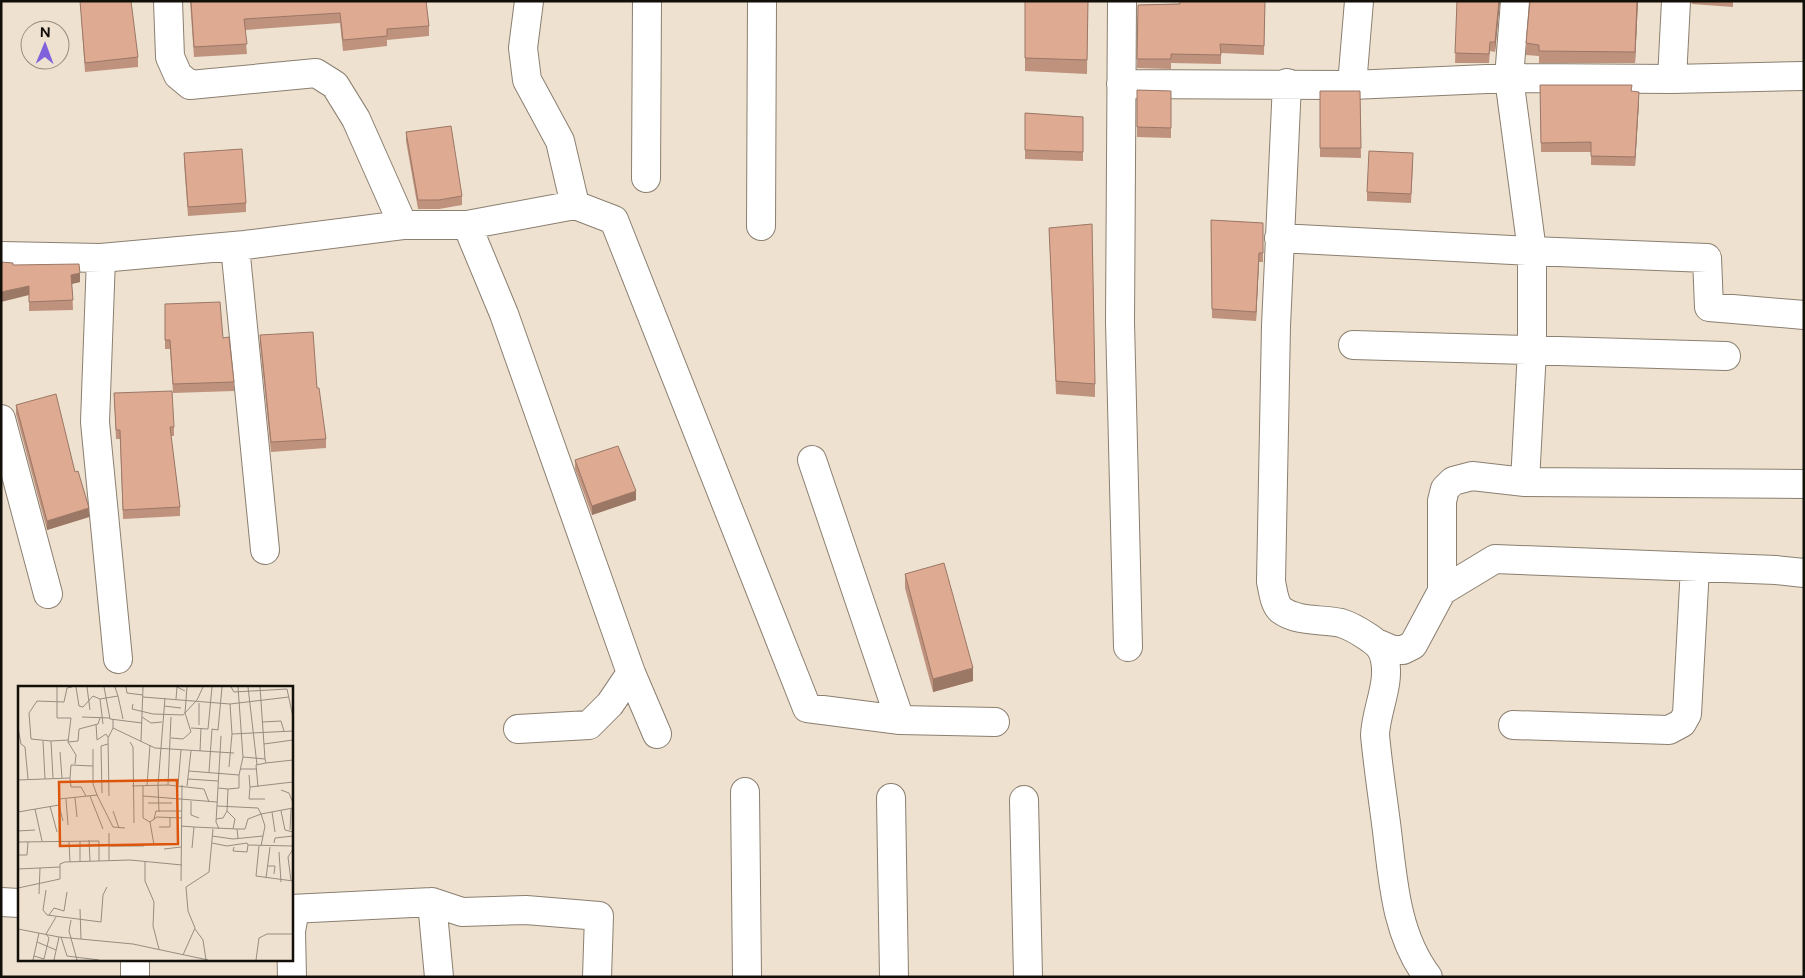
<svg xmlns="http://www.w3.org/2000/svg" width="1805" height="978" viewBox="0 0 1805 978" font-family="Figtree,sans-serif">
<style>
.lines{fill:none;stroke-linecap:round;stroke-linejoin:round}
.minor-casing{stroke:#8b7f70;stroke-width:30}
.minor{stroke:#fff;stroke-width:28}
.wall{fill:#bf927e}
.shaded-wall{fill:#9b7766}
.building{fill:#deaa92;stroke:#9b7766}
.inset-road{fill:none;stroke:#968d80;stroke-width:1}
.view{fill:#dd550c;fill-opacity:0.15;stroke:#dd550c;stroke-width:2.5}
.inset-edge{fill:none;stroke:#120e08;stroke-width:2.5}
</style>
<rect width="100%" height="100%" fill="#eee1d0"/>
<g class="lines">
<g class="minor-casing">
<path id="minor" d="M 168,1 L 170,57 L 178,75 L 190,85 L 316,73 L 335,85 L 356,119 L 403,225
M 529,1 L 523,48 L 527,80 L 560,141 L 575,205
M 1122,1 L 1120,322 L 1128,647
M 1515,1 L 1509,78 L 1532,251 L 1532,350 L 1525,482
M 1676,1 L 1672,79 L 1804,76
M 1287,83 L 1276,326 L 1271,582 C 1273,590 1274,604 1281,610 C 1297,622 1322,619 1341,623 C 1351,626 1359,631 1368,637 C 1377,643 1383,648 1385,660 C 1390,685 1376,710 1375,735 C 1378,767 1383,799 1387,831 C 1393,881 1396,935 1428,977
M 1121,84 L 1352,85 L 1509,78 L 1672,79
M 1352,85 L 1359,1
M 646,178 L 647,1
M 467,225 L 504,314 L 631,673 L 657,734
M 761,226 L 762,1
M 1279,238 L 1532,251 L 1707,258 L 1709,307 L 1804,315
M 235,246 L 265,550
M 1,256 L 101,258 L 245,245 L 403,225 L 467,225 L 575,205 L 614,220 L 807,708 L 900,720 L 995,722
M 101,258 L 95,422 L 118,659
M 1353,345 L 1726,356
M 1,419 L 48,594
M 812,460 L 900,720
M 1442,591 L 1442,501 L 1445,489 L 1453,481 L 1472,476 L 1525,482 L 1804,484
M 1379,644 L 1393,650 L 1403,650 L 1413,645 L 1442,591 L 1495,559 L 1776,570 L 1804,573
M 1513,725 L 1669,730 L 1682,723 L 1687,714 L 1695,567
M 518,729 L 589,725 L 610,704 L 631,673
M 745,792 L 747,977
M 891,798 L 894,977
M 1024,800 L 1028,977
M 1,902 L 19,903
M 432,902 L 439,977
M 291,909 L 432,902 L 462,912 L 526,910 L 599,916 L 597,977
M 135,959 L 135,977
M 292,977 L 291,931 L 295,909"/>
</g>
<use href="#minor" class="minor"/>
</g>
<path class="wall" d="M 80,1 L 138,57 L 138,67 L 85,72 Z
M 190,1 L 426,1 L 429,26 L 429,36 L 387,40 L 387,46 L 343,51 L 340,23 L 245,30 L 247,54 L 194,57 Z
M 1025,1 L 1088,1 L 1087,74 L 1025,71 Z
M 1265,1 L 1264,55 L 1221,53 L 1221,64 L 1171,63 L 1171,69 L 1137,68 L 1138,5 Z
M 1457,1 L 1500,1 L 1495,52 L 1490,51 L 1489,63 L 1455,63 Z
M 1638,1 L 1635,63 L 1539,63 L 1539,56 L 1526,55 L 1526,43 Z
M 1691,1 L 1733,1 L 1733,7 L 1692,4 Z
M 1540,85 L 1632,91 L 1639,101 L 1635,166 L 1591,165 L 1591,152 L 1541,152 Z
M 1137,90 L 1171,91 L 1171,138 L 1137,137 Z
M 1320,91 L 1360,91 L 1361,158 L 1320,157 Z
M 1025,113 L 1083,117 L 1083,161 L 1025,159 Z
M 406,132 L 462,196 L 462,205 L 439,209 L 418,209 L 406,141 Z
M 184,153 L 246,203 L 246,212 L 188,216 L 184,162 Z
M 1413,162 L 1411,203 L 1367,201 L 1367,192 Z
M 1211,220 L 1263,223 L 1263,262 L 1259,262 L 1256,321 L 1212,318 Z
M 1049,228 L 1095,384 L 1095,397 L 1056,394 Z
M 13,265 L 80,282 L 72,284 L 73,310 L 29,311 L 29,295 Z
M 165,304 L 223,338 L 234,382 L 234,391 L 173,393 L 170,349 L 165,349 Z
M 260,335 L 317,388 L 326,439 L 326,448 L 271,452 L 260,344 Z
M 114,393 L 174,427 L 174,436 L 171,436 L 180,507 L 180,516 L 123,519 L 120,439 L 116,439 Z
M 16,405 L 75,472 L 89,517 L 47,530 L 16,414 Z
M 575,460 L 636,500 L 592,515 L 575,469 Z
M 905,574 L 973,681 L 933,692 L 905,588 Z"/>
<path class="shaded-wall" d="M 1499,1 L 1500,1 L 1495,52 L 1495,42 Z
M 1637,1 L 1638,1 L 1635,63 L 1635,52 Z
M 1639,92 L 1639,101 L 1635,166 L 1635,157 Z
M 1259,253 L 1259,262 L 1256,321 L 1256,312 Z
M 80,273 L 80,282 L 71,284 L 71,275 Z
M 29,286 L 29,295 L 1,302 L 1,292 Z
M 636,491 L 636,500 L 592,515 L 592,506 Z
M 89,508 L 89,517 L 47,530 L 47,521 Z
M 973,668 L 973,681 L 933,692 L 933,679 Z"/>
<path class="building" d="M 80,1 L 131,1 L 138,57 L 85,63 Z
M 191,1 L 426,1 L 429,26 L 387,29 L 387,36 L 343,40 L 340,13 L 244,19 L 247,44 L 194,47 Z
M 1025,1 L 1088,1 L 1087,60 L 1025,58 Z
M 1180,1 L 1265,1 L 1264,46 L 1220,44 L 1221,55 L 1171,54 L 1171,59 L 1137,59 L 1138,5 L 1180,4 Z
M 1457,1 L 1499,1 L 1495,42 L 1490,42 L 1489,54 L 1455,53 Z
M 1530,1 L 1637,1 L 1635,52 L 1539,51 L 1539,45 L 1526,43 Z
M 1540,85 L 1632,85 L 1631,91 L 1639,92 L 1635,157 L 1591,156 L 1591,142 L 1541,143 Z
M 1137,90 L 1171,91 L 1171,128 L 1137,127 Z
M 1320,91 L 1360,91 L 1361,148 L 1320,148 Z
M 1025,113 L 1083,117 L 1083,152 L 1025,150 Z
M 451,126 L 462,196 L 439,200 L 418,200 L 406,132 Z
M 242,149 L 246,203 L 188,207 L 184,153 Z
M 1369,151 L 1413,153 L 1411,194 L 1367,192 Z
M 1211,220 L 1263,223 L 1263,253 L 1259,253 L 1256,312 L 1212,309 Z
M 1092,224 L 1095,384 L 1056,381 L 1049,228 Z
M 1,262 L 13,263 L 13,265 L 79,264 L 80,273 L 71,275 L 73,300 L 29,302 L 29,286 L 1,292 Z
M 220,302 L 223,338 L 229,337 L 234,382 L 173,384 L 170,340 L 165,340 L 165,304 Z
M 313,332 L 317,388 L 319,388 L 326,439 L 271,442 L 260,335 Z
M 172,391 L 174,427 L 170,427 L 180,507 L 123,510 L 120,430 L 116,430 L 114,393 Z
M 56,394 L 75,472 L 78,471 L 89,508 L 47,521 L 16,405 Z
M 618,446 L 636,491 L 592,506 L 575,460 Z
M 944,563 L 973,668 L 933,679 L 905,574 Z"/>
<g transform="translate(18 686)">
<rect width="275" height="275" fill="#eee1d0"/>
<path class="inset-road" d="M 39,1 L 39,32 L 53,32 L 50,56 L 58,69 L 57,78M 58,1 L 61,20 L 65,21 L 75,10 L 82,13 L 85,38M 69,1 L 72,24M 86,1 L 92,33 L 124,37M 108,1 L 109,7 L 125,9M 213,1 L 216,6 L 269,3M 230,1 L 239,79M 242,1 L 247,73M 269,3 L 275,31M 100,10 L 105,33M 125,11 L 212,18 L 271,11M 82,13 L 100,10 L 97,1M 158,13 L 159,1 L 167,5M 115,18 L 114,23 L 135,28 L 165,29 L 179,14 L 185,1M 212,18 L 214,48 L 275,45M 146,20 L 163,22M 64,31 L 92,32M 124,31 L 133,37 L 144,36M 153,31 L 150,99 L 186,103 L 191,116M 95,33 L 95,42 L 137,62 L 216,67M 244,36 L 263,35 L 266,45M 78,38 L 79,54 L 88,48 L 90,51M 181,39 L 181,17M 0,42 L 3,58 L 7,61 L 10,93M 173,42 L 190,43M 190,43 L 194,1M 153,52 L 165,53 L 173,46 L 167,27 L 169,1M 25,55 L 27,93M 33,55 L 13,53 L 11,27 L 19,15 L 46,16 L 49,2 L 54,1M 123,55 L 125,1M 50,56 L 60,55 L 61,43 L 80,38 L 82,32M 112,56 L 115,61 L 116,137M 246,58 L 275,54M 75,63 L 75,98 L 79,109M 182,65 L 183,42M 42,66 L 44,92M 225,71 L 247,73 L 248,77 L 275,74M 211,81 L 214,48M 222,83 L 239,83M 171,85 L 221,89 L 225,71 L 220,1M 191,86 L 194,43 L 200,44 L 204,1M 231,89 L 232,101 L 275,96M 35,92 L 33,55 L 50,54M 52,92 L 53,101 L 63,101 L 68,110M 170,93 L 200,95M 0,94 L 52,92 L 53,79 L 75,80M 160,99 L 163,64M 114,100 L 150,99M 125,100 L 125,132 L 132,136 L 136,159M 129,100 L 132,59M 169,100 L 173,65M 232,101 L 231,113 L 247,113M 240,101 L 238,79 L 248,77M 200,102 L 210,103 L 209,125 L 217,133 L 215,143M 210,103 L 221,102 L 221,89M 263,104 L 271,107 L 275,117M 84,107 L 83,60 L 90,58M 72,110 L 85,143M 91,110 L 90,52 L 95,42M 125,110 L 199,116M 57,112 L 59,131M 48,113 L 50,139M 173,115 L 173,129 L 181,132M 130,117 L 154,117M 41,119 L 45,135M 32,120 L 39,146M 199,120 L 240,122 L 243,128 L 275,122M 17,123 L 24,155M 95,125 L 101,142M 263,125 L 267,144 L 275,146M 0,126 L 41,119 L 41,113 L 79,109 L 95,141 L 107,142M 141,126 L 140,99 L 147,12M 254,126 L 257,146M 136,133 L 138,125 L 164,125M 198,133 L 205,132 L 209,125M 132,136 L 139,131 L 164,132M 163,140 L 176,141 L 174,162M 141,141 L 152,141 L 152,131M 176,141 L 219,143 L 220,152M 201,143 L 198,136 L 203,50M 219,143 L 227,143 L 230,133 L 243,128 L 247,140 L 243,160M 272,144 L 273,123M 0,145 L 17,144M 91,147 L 91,174M 194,150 L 215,153 L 245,150M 71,154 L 72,175M 51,155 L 52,176M 62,155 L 62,175M 0,156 L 81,155 L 81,175M 194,157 L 209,160 L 229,157 L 230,159 L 275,160M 256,157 L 257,152 L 275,150M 91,160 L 126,160M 241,160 L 238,190 L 275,195M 216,161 L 215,165 L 229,166 L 230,159M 146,163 L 163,161M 261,166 L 263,196M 0,169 L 9,169 L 10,156M 127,175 L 127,195 L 136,216 L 135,240 L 141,263M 250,180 L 257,180 L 256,188M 0,183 L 42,181M 248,192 L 252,161M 163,195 L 164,99M 273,195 L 270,171 L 275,163M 0,202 L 42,193 L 42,178 L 47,176 L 112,174 L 164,179M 28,204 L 25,224 L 29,229 L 83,236 L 85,209 L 89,201M 21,208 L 22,182M 62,223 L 63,253M 31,229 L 36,222 L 46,225 L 49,206M 53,234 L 51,245 L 59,274M 0,243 L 41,251 L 115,258 L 190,274M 177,243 L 185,254 L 188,274M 43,251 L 49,270 L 81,274M 19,256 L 38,264M 165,269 L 177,242 L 170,225 L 168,201 L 191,186 L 195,143M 16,270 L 26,273 L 31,252 L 28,248 L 38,231M 15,274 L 21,247M 36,274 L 41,251M 238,274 L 241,252 L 249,248 L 275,248"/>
<path class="view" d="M 159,94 L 160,158 L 42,160 L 41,96 Z"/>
<rect width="275" height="275" class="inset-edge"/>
</g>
<rect width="1805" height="978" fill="none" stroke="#120e08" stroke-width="5"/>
<g transform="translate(45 45) rotate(1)"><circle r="24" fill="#eee1d0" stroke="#968d80"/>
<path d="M0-4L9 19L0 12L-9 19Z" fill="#7f61dc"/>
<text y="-8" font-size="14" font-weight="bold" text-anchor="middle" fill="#120e08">N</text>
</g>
</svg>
